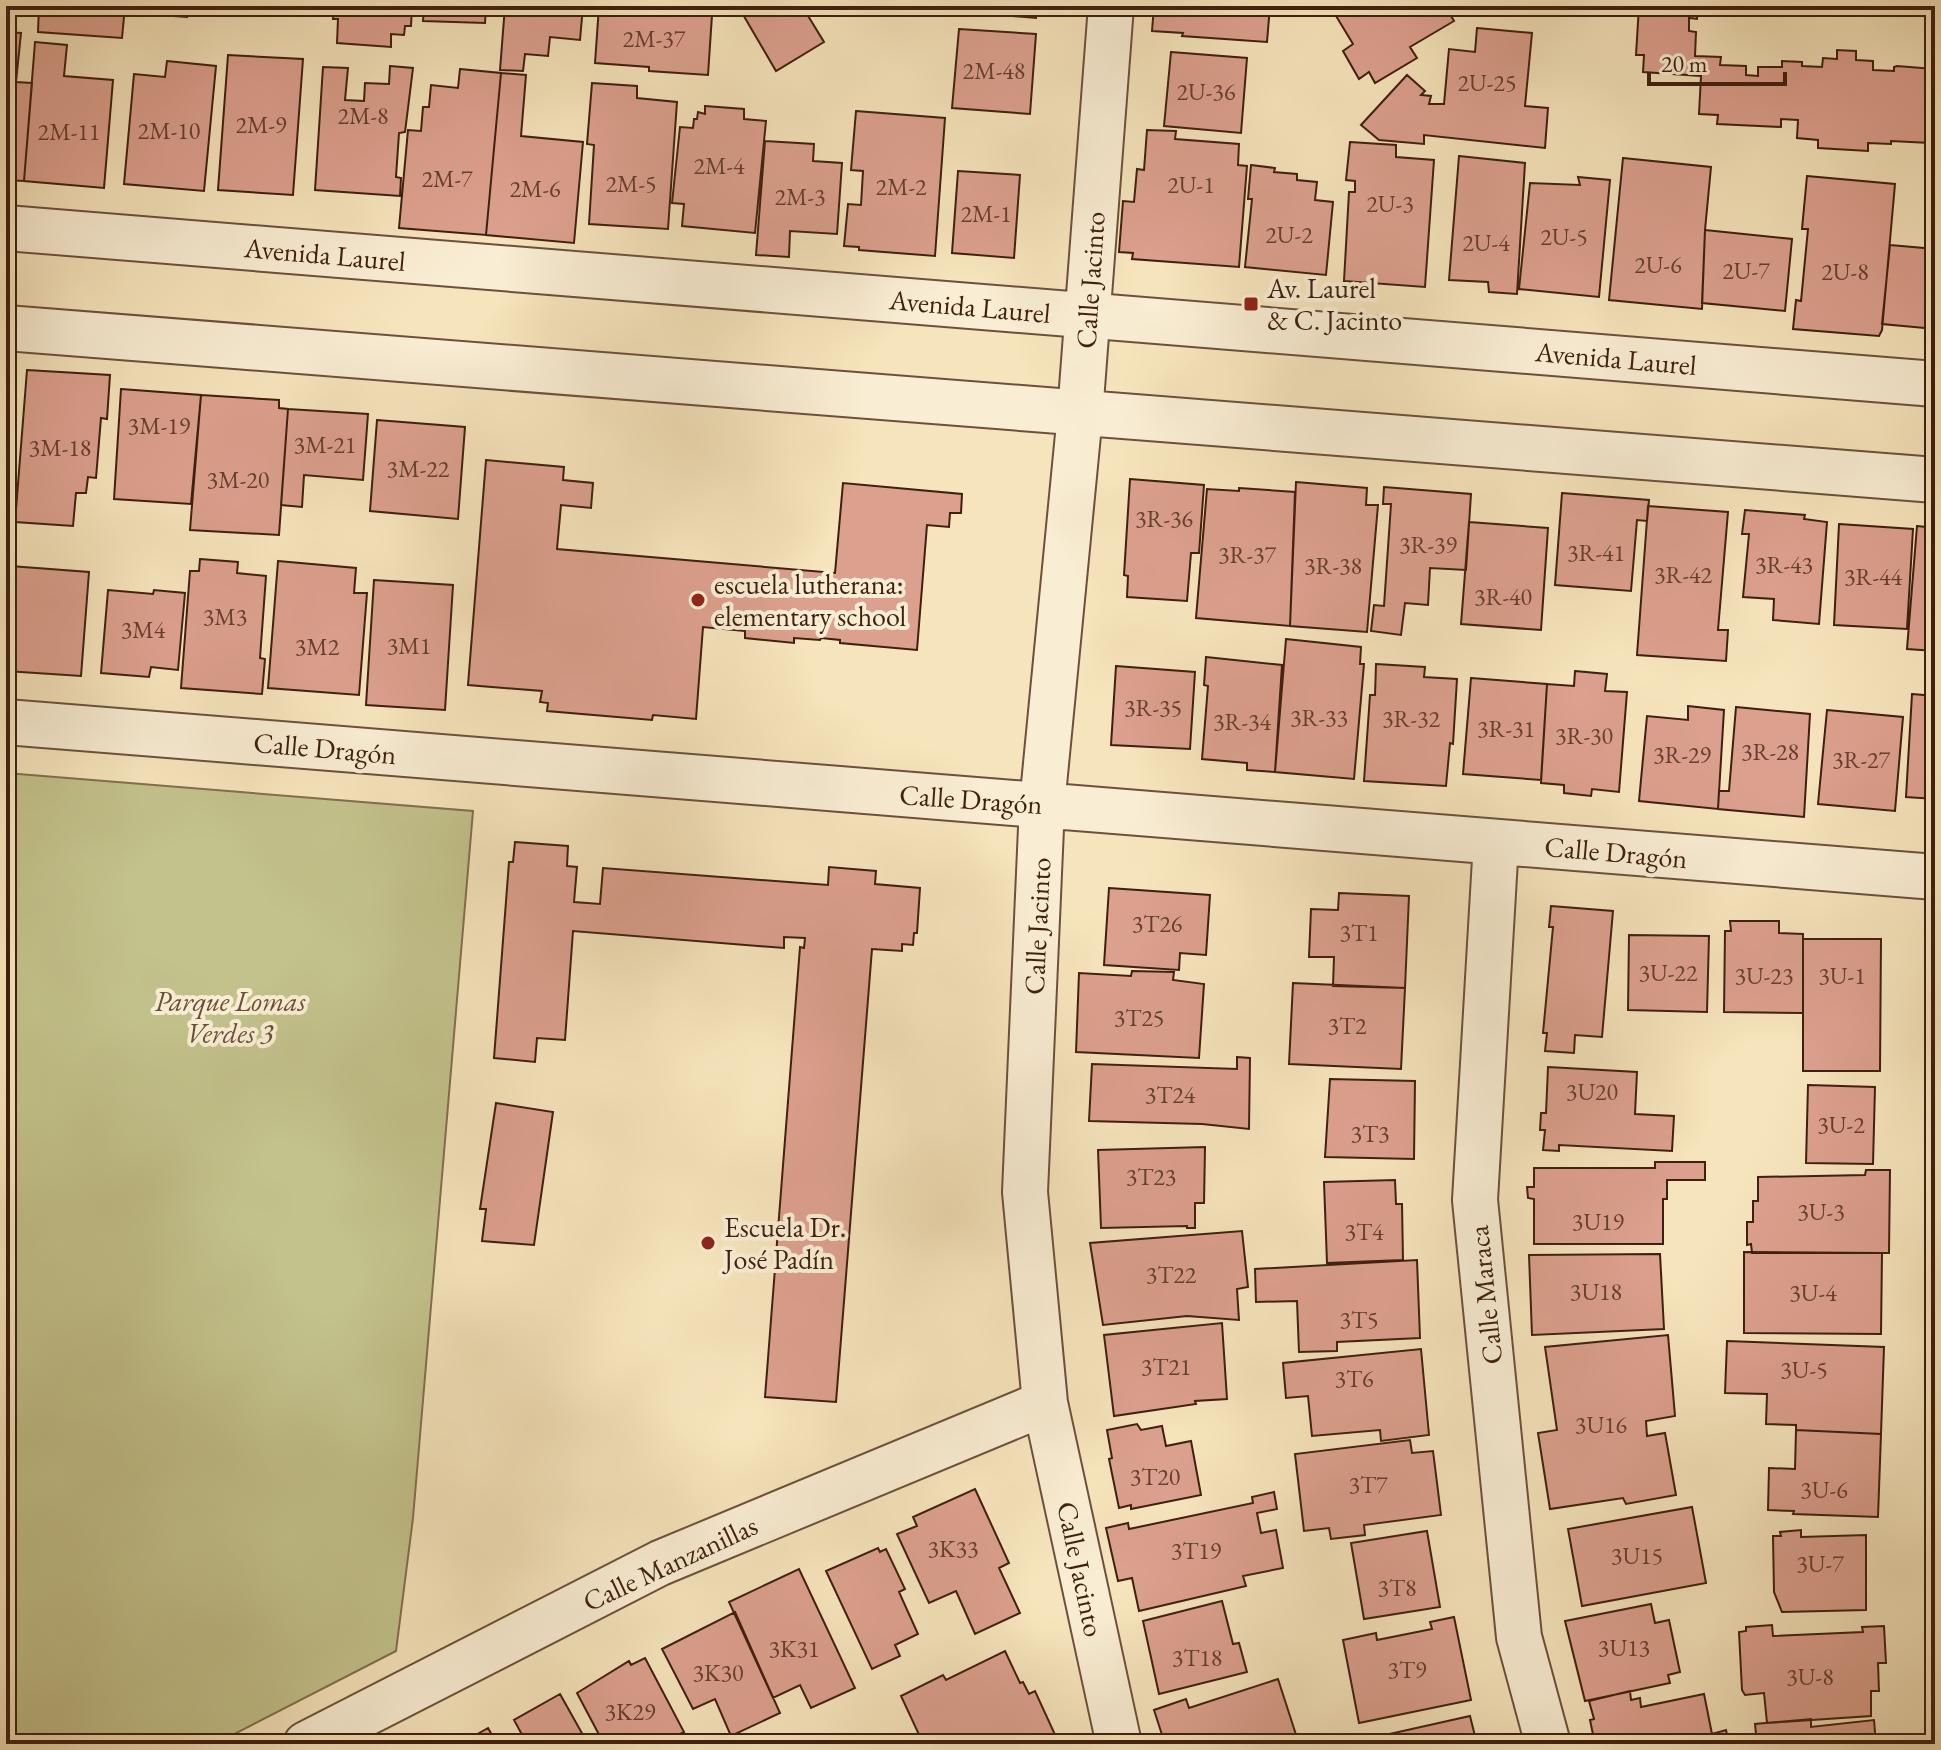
<svg xmlns="http://www.w3.org/2000/svg" width="1941" height="1750" viewBox="0 0 1941 1750" font-family="'EB Garamond',serif">
<style>
.green{fill:#c3c28c;stroke:#81704e;stroke-width:2}
.building{fill:#dca08e;stroke:#3f1f10;stroke-width:2}
.lines{fill:none;stroke-linecap:round;stroke-linejoin:round}
.minor-casing{stroke:#6d503b;stroke-width:48}
.minor{stroke:#f9edd3;stroke-width:44}
.poi-dot{fill:#8f2418;stroke:#f9edd3;stroke-width:3}
.labels{text-anchor:middle;stroke-width:8;stroke-linejoin:round;paint-order:stroke}
.number-label{font-size:24px;fill:#663f30}
.street-label{font-size:28px;fill:#3f1f10;stroke:#f9edd3}
.poi-label{font-size:28px;fill:#3f1f10;stroke:#f9edd3;text-anchor:start}
.park-label{font-size:28px;font-style:italic;fill:#675035;stroke:#f9edd3}
</style>
<rect width="100%" height="100%" fill="#f6e4bc"/>
<filter id="stains"><feTurbulence type="fractalNoise" baseFrequency=".0025" numOctaves="4"/><feColorMatrix values="0 0 0 0 .2 0 0 0 0 .09 0 0 0 0 .02 0 0 0 .5 -.17"/></filter>
<radialGradient id="worn" r=".72"><stop offset=".6" stop-color="#630" stop-opacity="0"/><stop offset="1" stop-color="#630" stop-opacity=".3"/></radialGradient>
<path class="green" d="M 6,773 L 473,811 L 413,1518 L 396,1651 L 215,1744 L 6,1744 Z"/>
<path class="building" d="M 39,6 L 125,6 L 122,38 L 38,32 Z
M 130,6 L 188,6 L 187,17 L 130,13 Z
M 334,6 L 412,6 L 411,26 L 405,26 L 404,35 L 391,34 L 391,47 L 337,43 L 338,19 L 333,19 Z
M 424,6 L 486,6 L 485,23 L 423,21 Z
M 505,6 L 583,6 L 580,40 L 550,37 L 548,56 L 525,54 L 523,71 L 500,70 Z
M 599,6 L 707,6 L 706,14 L 712,15 L 708,75 L 649,71 L 649,67 L 595,63 Z
M 738,6 L 802,6 L 824,42 L 776,71 Z
M 936,6 L 1043,6 L 1043,14 L 1036,13 L 1036,18 L 936,9 Z
M 1154,6 L 1270,6 L 1267,42 L 1182,36 L 1183,33 L 1152,31 Z
M 1330,6 L 1445,6 L 1454,21 L 1410,47 L 1417,58 L 1375,83 L 1369,72 L 1359,79 L 1343,51 L 1353,44 Z
M 1639,6 L 1698,6 L 1697,19 L 1689,18 L 1689,31 L 1696,32 L 1695,56 L 1721,57 L 1720,65 L 1746,66 L 1746,75 L 1758,76 L 1758,67 L 1782,67 L 1782,61 L 1802,62 L 1802,66 L 1822,67 L 1823,58 L 1837,59 L 1837,50 L 1856,51 L 1856,60 L 1873,61 L 1873,70 L 1894,71 L 1894,67 L 1897,66 L 1934,69 L 1935,61 L 1935,148 L 1930,148 L 1930,143 L 1891,141 L 1891,144 L 1868,143 L 1868,151 L 1818,148 L 1818,140 L 1797,138 L 1798,120 L 1781,119 L 1781,127 L 1717,124 L 1718,115 L 1699,114 L 1701,76 L 1643,72 L 1644,55 L 1636,55 Z
M 1477,28 L 1532,33 L 1525,106 L 1548,108 L 1545,148 L 1424,135 L 1424,144 L 1379,140 L 1361,125 L 1407,75 L 1425,91 L 1421,95 L 1431,96 L 1429,104 L 1444,104 L 1449,49 L 1475,52 Z
M 959,29 L 1036,34 L 1030,114 L 952,108 Z
M 6,32 L 21,33 L 16,82 L 32,83 L 24,181 L 6,180 Z
M 35,42 L 67,45 L 64,76 L 113,80 L 104,188 L 24,181 Z
M 1171,52 L 1247,58 L 1241,133 L 1164,126 Z
M 228,55 L 303,59 L 293,195 L 218,190 Z
M 167,61 L 216,66 L 204,191 L 124,184 L 134,74 L 165,77 Z
M 390,66 L 413,68 L 405,132 L 399,133 L 396,177 L 401,178 L 400,196 L 315,190 L 323,67 L 348,68 L 345,100 L 364,101 L 365,83 L 389,84 Z
M 460,69 L 501,73 L 486,235 L 399,228 L 408,130 L 421,131 L 423,107 L 429,107 L 431,85 L 458,88 Z
M 501,73 L 526,75 L 521,136 L 583,142 L 574,243 L 486,235 Z
M 592,83 L 637,86 L 637,98 L 677,102 L 668,229 L 589,224 L 594,145 L 587,144 Z
M 705,106 L 744,109 L 744,119 L 766,121 L 755,233 L 682,226 L 684,204 L 672,203 L 680,127 L 693,128 L 694,119 L 697,119 L 698,112 L 705,114 Z
M 856,111 L 945,118 L 935,256 L 859,250 L 859,247 L 844,246 L 848,204 L 861,205 L 863,171 L 851,170 Z
M 1147,130 L 1176,131 L 1175,139 L 1239,144 L 1238,165 L 1247,166 L 1239,267 L 1132,259 L 1133,253 L 1119,252 L 1123,201 L 1134,202 L 1137,169 L 1144,170 Z
M 765,141 L 814,144 L 813,161 L 842,163 L 837,234 L 790,231 L 789,257 L 756,255 Z
M 1350,142 L 1396,145 L 1396,157 L 1434,160 L 1425,287 L 1344,281 L 1349,192 L 1355,192 L 1355,181 L 1346,180 Z
M 1459,156 L 1525,163 L 1517,294 L 1489,292 L 1488,282 L 1449,280 Z
M 1623,158 L 1711,167 L 1705,230 L 1702,309 L 1609,300 Z
M 1251,165 L 1275,168 L 1274,172 L 1297,174 L 1297,180 L 1317,182 L 1315,200 L 1333,202 L 1326,275 L 1245,267 L 1252,199 L 1248,199 Z
M 958,171 L 1020,175 L 1014,258 L 952,253 Z
M 1807,176 L 1895,184 L 1882,330 L 1879,336 L 1793,329 L 1796,300 L 1801,301 L 1808,229 L 1802,229 Z
M 1578,177 L 1610,180 L 1599,297 L 1519,289 L 1530,183 L 1580,185 Z
M 1705,230 L 1792,239 L 1785,311 L 1702,303 Z
M 1890,245 L 1935,249 L 1935,329 L 1882,324 Z
M 27,370 L 110,375 L 107,419 L 101,418 L 96,478 L 88,477 L 86,493 L 76,493 L 73,526 L 15,522 Z
M 121,389 L 201,395 L 191,504 L 114,499 Z
M 201,395 L 279,400 L 279,408 L 288,409 L 279,535 L 190,530 Z
M 288,409 L 368,414 L 363,480 L 304,475 L 302,507 L 281,505 Z
M 377,420 L 465,427 L 458,519 L 370,511 Z
M 486,460 L 564,467 L 563,480 L 593,483 L 591,508 L 561,505 L 557,549 L 835,573 L 843,483 L 962,494 L 961,513 L 950,513 L 949,527 L 927,525 L 917,650 L 840,643 L 840,640 L 821,638 L 820,640 L 794,638 L 794,643 L 745,638 L 745,631 L 703,627 L 696,719 L 653,715 L 652,720 L 547,711 L 548,703 L 540,702 L 542,691 L 468,685 Z
M 1130,479 L 1204,485 L 1199,553 L 1191,553 L 1187,601 L 1127,597 L 1128,576 L 1124,575 Z
M 1296,482 L 1367,488 L 1366,505 L 1378,505 L 1367,632 L 1290,626 Z
M 1384,487 L 1471,494 L 1466,570 L 1430,568 L 1428,605 L 1405,603 L 1401,635 L 1371,631 L 1374,605 L 1384,606 L 1391,504 L 1383,504 Z
M 1239,488 L 1295,492 L 1290,626 L 1196,618 L 1207,489 L 1239,491 Z
M 1562,493 L 1649,500 L 1647,521 L 1637,520 L 1631,591 L 1555,585 Z
M 1648,506 L 1728,512 L 1718,630 L 1728,630 L 1726,661 L 1637,655 Z
M 1745,510 L 1805,515 L 1804,519 L 1827,522 L 1819,624 L 1773,620 L 1774,599 L 1743,597 L 1749,534 L 1742,534 Z
M 1469,522 L 1548,528 L 1541,630 L 1461,624 Z
M 1839,524 L 1913,529 L 1907,629 L 1834,625 Z
M 1917,526 L 1935,528 L 1935,651 L 1907,649 Z
M 200,559 L 238,562 L 237,573 L 266,576 L 260,658 L 265,659 L 262,694 L 181,688 L 190,571 L 199,571 Z
M 278,561 L 356,568 L 354,593 L 367,593 L 359,695 L 268,688 Z
M 10,566 L 89,572 L 81,676 L 6,671 Z
M 374,580 L 453,585 L 445,710 L 366,705 Z
M 108,590 L 153,594 L 154,590 L 185,593 L 178,670 L 151,667 L 149,677 L 101,673 Z
M 1286,639 L 1361,647 L 1360,664 L 1364,664 L 1354,779 L 1275,772 Z
M 1206,657 L 1282,665 L 1275,772 L 1247,770 L 1247,763 L 1202,759 L 1208,686 L 1204,685 Z
M 1376,664 L 1425,667 L 1424,677 L 1457,679 L 1453,744 L 1450,743 L 1446,786 L 1364,781 L 1370,695 L 1375,695 Z
M 1116,666 L 1195,672 L 1190,749 L 1111,745 Z
M 1575,671 L 1607,674 L 1605,691 L 1627,692 L 1619,792 L 1592,789 L 1591,796 L 1564,793 L 1564,785 L 1541,783 L 1547,684 L 1574,686 Z
M 1471,678 L 1547,684 L 1541,780 L 1463,774 Z
M 1912,694 L 1935,696 L 1935,799 L 1906,797 Z
M 1688,706 L 1724,710 L 1718,809 L 1639,801 L 1647,716 L 1688,720 Z
M 1736,707 L 1810,714 L 1804,817 L 1718,809 L 1719,791 L 1729,791 Z
M 1827,710 L 1903,717 L 1895,811 L 1818,804 Z
M 515,842 L 568,846 L 567,866 L 577,867 L 574,902 L 600,904 L 603,868 L 828,885 L 829,867 L 876,871 L 875,884 L 920,888 L 917,933 L 914,933 L 913,945 L 902,944 L 902,951 L 872,949 L 836,1402 L 765,1397 L 800,947 L 804,948 L 805,938 L 784,937 L 784,948 L 573,931 L 565,1040 L 537,1038 L 535,1062 L 494,1058 L 509,862 L 513,862 Z
M 1109,888 L 1210,895 L 1206,955 L 1180,953 L 1179,970 L 1104,965 Z
M 1339,893 L 1409,896 L 1405,988 L 1333,986 L 1334,957 L 1309,957 L 1311,909 L 1338,910 Z
M 1551,906 L 1613,911 L 1602,1037 L 1575,1035 L 1574,1053 L 1545,1051 L 1547,1033 L 1543,1033 L 1553,927 L 1549,927 Z
M 1730,921 L 1779,921 L 1779,933 L 1803,934 L 1803,1013 L 1724,1012 L 1725,931 L 1731,931 Z
M 1629,935 L 1709,936 L 1707,1012 L 1628,1010 Z
M 1803,939 L 1881,939 L 1880,1071 L 1803,1071 Z
M 1132,971 L 1174,972 L 1173,980 L 1204,984 L 1199,1058 L 1076,1052 L 1079,973 L 1131,976 Z
M 1293,983 L 1405,988 L 1401,1069 L 1289,1064 Z
M 1237,1057 L 1250,1058 L 1249,1129 L 1202,1124 L 1089,1121 L 1092,1064 L 1237,1069 Z
M 1548,1067 L 1637,1072 L 1635,1114 L 1674,1116 L 1672,1151 L 1559,1145 L 1559,1151 L 1543,1150 L 1545,1130 L 1540,1130 L 1541,1113 L 1546,1113 Z
M 1330,1079 L 1415,1081 L 1414,1159 L 1325,1157 Z
M 1808,1085 L 1875,1087 L 1873,1164 L 1806,1163 Z
M 496,1103 L 553,1112 L 534,1245 L 482,1241 L 486,1209 L 480,1209 Z
M 1205,1147 L 1204,1203 L 1195,1203 L 1195,1228 L 1187,1228 L 1187,1226 L 1101,1228 L 1098,1150 Z
M 1655,1162 L 1705,1162 L 1705,1180 L 1667,1180 L 1667,1199 L 1663,1199 L 1663,1244 L 1534,1244 L 1534,1199 L 1528,1198 L 1527,1187 L 1534,1187 L 1534,1168 L 1655,1168 Z
M 1866,1170 L 1890,1170 L 1889,1253 L 1752,1253 L 1751,1244 L 1747,1245 L 1747,1222 L 1753,1222 L 1753,1201 L 1758,1201 L 1758,1177 L 1865,1175 Z
M 1395,1180 L 1396,1204 L 1402,1204 L 1403,1260 L 1327,1263 L 1324,1182 Z
M 1242,1231 L 1248,1287 L 1237,1289 L 1239,1320 L 1187,1316 L 1103,1325 L 1090,1243 Z
M 1744,1252 L 1882,1253 L 1881,1334 L 1744,1333 Z
M 1660,1254 L 1664,1329 L 1532,1335 L 1529,1255 Z
M 1417,1260 L 1420,1338 L 1337,1342 L 1337,1351 L 1299,1352 L 1297,1301 L 1256,1302 L 1255,1269 Z
M 1222,1323 L 1227,1399 L 1195,1401 L 1196,1404 L 1114,1416 L 1104,1335 Z
M 1668,1335 L 1675,1416 L 1646,1421 L 1647,1436 L 1665,1433 L 1676,1495 L 1626,1504 L 1623,1498 L 1550,1509 L 1538,1433 L 1557,1430 L 1545,1347 Z
M 1727,1341 L 1884,1347 L 1881,1434 L 1796,1430 L 1796,1425 L 1766,1424 L 1767,1394 L 1725,1393 Z
M 1421,1349 L 1429,1435 L 1381,1441 L 1380,1430 L 1312,1436 L 1308,1396 L 1286,1398 L 1283,1363 Z
M 1137,1424 L 1141,1430 L 1162,1426 L 1166,1446 L 1191,1441 L 1201,1495 L 1131,1509 L 1131,1505 L 1119,1508 L 1109,1459 L 1112,1458 L 1107,1430 Z
M 1796,1430 L 1881,1434 L 1878,1517 L 1793,1514 L 1794,1511 L 1768,1510 L 1769,1468 L 1795,1469 Z
M 1410,1440 L 1412,1453 L 1433,1451 L 1441,1515 L 1364,1525 L 1365,1535 L 1331,1539 L 1329,1528 L 1304,1531 L 1295,1454 Z
M 975,1489 L 1009,1563 L 999,1568 L 1020,1613 L 975,1634 L 956,1591 L 929,1603 L 897,1534 L 917,1526 L 913,1517 Z
M 1274,1492 L 1277,1509 L 1257,1513 L 1261,1533 L 1276,1530 L 1283,1568 L 1243,1576 L 1246,1586 L 1139,1611 L 1132,1578 L 1118,1581 L 1106,1528 L 1128,1523 L 1129,1529 L 1253,1503 L 1252,1497 Z
M 1692,1507 L 1706,1583 L 1582,1606 L 1568,1529 Z
M 1801,1530 L 1801,1537 L 1866,1535 L 1866,1610 L 1782,1612 L 1774,1592 L 1773,1536 L 1781,1536 L 1780,1532 Z
M 1427,1531 L 1440,1607 L 1364,1619 L 1351,1543 Z
M 878,1548 L 880,1552 L 886,1549 L 905,1589 L 899,1592 L 918,1634 L 895,1645 L 900,1656 L 872,1669 L 826,1571 Z
M 799,1569 L 855,1688 L 811,1708 L 800,1685 L 773,1698 L 729,1602 Z
M 1222,1601 L 1233,1644 L 1239,1643 L 1247,1672 L 1159,1694 L 1143,1621 Z
M 1651,1604 L 1655,1623 L 1669,1620 L 1680,1672 L 1668,1675 L 1670,1683 L 1585,1701 L 1565,1621 Z
M 735,1612 L 780,1713 L 731,1736 L 715,1699 L 693,1709 L 662,1649 Z
M 1454,1617 L 1471,1700 L 1359,1723 L 1343,1640 L 1376,1633 L 1377,1640 L 1432,1629 L 1430,1622 Z
M 1772,1625 L 1773,1636 L 1863,1632 L 1862,1627 L 1884,1626 L 1886,1663 L 1878,1663 L 1879,1691 L 1871,1691 L 1871,1716 L 1767,1723 L 1764,1693 L 1745,1695 L 1742,1690 L 1739,1632 L 1746,1631 L 1746,1627 Z
M 1005,1651 L 1020,1683 L 1023,1682 L 1029,1694 L 1035,1691 L 1057,1739 L 1048,1744 L 921,1744 L 922,1741 L 901,1696 L 943,1675 L 946,1680 Z
M 645,1658 L 684,1732 L 669,1740 L 672,1744 L 604,1744 L 577,1693 L 629,1661 L 631,1665 Z
M 1278,1679 L 1299,1744 L 1165,1744 L 1154,1710 L 1186,1699 L 1189,1708 Z
M 1630,1691 L 1631,1700 L 1640,1698 L 1641,1707 L 1704,1694 L 1712,1734 L 1726,1730 L 1729,1744 L 1595,1744 L 1590,1720 L 1594,1719 L 1589,1701 Z
M 560,1694 L 588,1744 L 527,1744 L 514,1720 Z
M 1470,1716 L 1477,1744 L 1368,1744 L 1367,1739 Z
M 1811,1719 L 1811,1727 L 1874,1720 L 1876,1744 L 1757,1744 L 1755,1724 Z
M 488,1728 L 497,1744 L 460,1744 Z"/>
<g class="lines">
<g class="minor-casing">
<path id="minor" d="M 1111,6 L 1080,414 L 1042,805 L 1025,1192 L 1045,1403 L 1119,1744
M 6,228 L 1935,384
M 6,328 L 1935,480
M 6,722 L 1935,877
M 1496,842 L 1475,1200 L 1519,1637 L 1548,1744
M 306,1744 L 660,1563 L 1045,1403"/>
</g>
<use href="#minor" class="minor"/>
</g>
<g class="poi-dot">
<rect x="1243" y="296" width="16" height="16" rx="4"/>
<circle cx="698" cy="600" r="8"/>
<circle cx="708" cy="1243" r="8"/>
</g>
<g class="labels">
<g class="number-label">
<text x="654" y="47">2M-37</text>
<text x="994" y="79">2M-48</text>
<text x="1487" y="91">2U-25</text>
<text x="1206" y="100">2U-36</text>
<text x="363" y="124">2M-8</text>
<text x="261" y="133">2M-9</text>
<text x="169" y="139">2M-10</text>
<text x="69" y="140">2M-11</text>
<text x="719" y="174">2M-4</text>
<text x="447" y="187">2M-7</text>
<text x="631" y="192">2M-5</text>
<text x="1191" y="193">2U-1</text>
<text x="901" y="195">2M-2</text>
<text x="535" y="197">2M-6</text>
<text x="800" y="205">2M-3</text>
<text x="1390" y="212">2U-3</text>
<text x="986" y="222">2M-1</text>
<text x="1289" y="243">2U-2</text>
<text x="1564" y="245">2U-5</text>
<text x="1486" y="251">2U-4</text>
<text x="1658" y="273">2U-6</text>
<text x="1746" y="279">2U-7</text>
<text x="1845" y="280">2U-8</text>
<text x="159" y="434">3M-19</text>
<text x="325" y="453">3M-21</text>
<text x="60" y="456">3M-18</text>
<text x="418" y="477">3M-22</text>
<text x="238" y="488">3M-20</text>
<text x="1164" y="527">3R-36</text>
<text x="1428" y="553">3R-39</text>
<text x="1596" y="561">3R-41</text>
<text x="1247" y="563">3R-37</text>
<text x="1784" y="573">3R-43</text>
<text x="1333" y="574">3R-38</text>
<text x="1683" y="583">3R-42</text>
<text x="1873" y="585">3R-44</text>
<text x="1503" y="605">3R-40</text>
<text x="225" y="625">3M3</text>
<text x="143" y="638">3M4</text>
<text x="409" y="654">3M1</text>
<text x="317" y="655">3M2</text>
<text x="1153" y="716">3R-35</text>
<text x="1319" y="726">3R-33</text>
<text x="1411" y="727">3R-32</text>
<text x="1242" y="730">3R-34</text>
<text x="1506" y="737">3R-31</text>
<text x="1584" y="744">3R-30</text>
<text x="1770" y="760">3R-28</text>
<text x="1682" y="763">3R-29</text>
<text x="1861" y="768">3R-27</text>
<text x="1157" y="932">3T26</text>
<text x="1359" y="941">3T1</text>
<text x="1668" y="981">3U-22</text>
<text x="1764" y="984">3U-23</text>
<text x="1842" y="984">3U-1</text>
<text x="1139" y="1026">3T25</text>
<text x="1347" y="1034">3T2</text>
<text x="1592" y="1100">3U20</text>
<text x="1170" y="1103">3T24</text>
<text x="1841" y="1133">3U-2</text>
<text x="1370" y="1142">3T3</text>
<text x="1151" y="1185">3T23</text>
<text x="1821" y="1220">3U-3</text>
<text x="1598" y="1230">3U19</text>
<text x="1364" y="1240">3T4</text>
<text x="1171" y="1283">3T22</text>
<text x="1596" y="1300">3U18</text>
<text x="1813" y="1301">3U-4</text>
<text x="1359" y="1328">3T5</text>
<text x="1166" y="1375">3T21</text>
<text x="1804" y="1378">3U-5</text>
<text x="1354" y="1387">3T6</text>
<text x="1601" y="1433">3U16</text>
<text x="1155" y="1485">3T20</text>
<text x="1368" y="1493">3T7</text>
<text x="1824" y="1498">3U-6</text>
<text x="953" y="1557">3K33</text>
<text x="1196" y="1559">3T19</text>
<text x="1637" y="1564">3U15</text>
<text x="1820" y="1572">3U-7</text>
<text x="1397" y="1596">3T8</text>
<text x="1624" y="1656">3U13</text>
<text x="794" y="1657">3K31</text>
<text x="1197" y="1666">3T18</text>
<text x="1407" y="1678">3T9</text>
<text x="718" y="1681">3K30</text>
<text x="1810" y="1685">3U-8</text>
<text x="630" y="1720">3K29</text>
</g>
<g class="street-label">
<text transform="translate(325 254) rotate(5)" y="10">Avenida Laurel</text>
<text transform="translate(1090 280) rotate(-86)" y="10">Calle Jacinto</text>
<text transform="translate(970 306) rotate(5)" y="10">Avenida Laurel</text>
<text transform="translate(1616 358) rotate(5)" y="10">Avenida Laurel</text>
<text transform="translate(325 748) rotate(5)" y="10">Calle Dragón</text>
<text transform="translate(971 799) rotate(4)" y="10">Calle Dragón</text>
<text transform="translate(1616 852) rotate(5)" y="10">Calle Dragón</text>
<text transform="translate(1037 926) rotate(-87)" y="10">Calle Jacinto</text>
<text transform="translate(1485 1295) rotate(-96)" y="10">Calle Maraca</text>
<text transform="translate(670 1563) rotate(-25)" y="10">Calle Manzanillas</text>
<text transform="translate(1081 1569) rotate(78)" y="10">Calle Jacinto</text>
</g>
<g class="poi-label">
<text x="1267" y="298">Av. Laurel<tspan x="1267" dy="32">&amp; C. Jacinto</tspan></text>
<text x="714" y="594">escuela lutherana:<tspan x="714" dy="32">elementary school</tspan></text>
<text x="724" y="1237">Escuela Dr.<tspan x="724" dy="32">José Padín</tspan></text>
</g>
<g class="park-label">
<text x="230" y="1011">Parque Lomas<tspan x="230" dy="32">Verdes 3</tspan></text>
</g>
</g>
<rect width="1941" height="1750" fill="none" stroke="#f6e4bc" stroke-width="32"/>
<rect x="8" y="8" width="1925" height="1734" fill="none" stroke="#3f1f10" stroke-width="4"/>
<rect x="16" y="16" width="1909" height="1718" fill="none" stroke="#3f1f10" stroke-width="2"/>
<path d="M1649 72v12h136v-12" fill="none" stroke="#3f1f10" stroke-width="4"/>
<text x="1661" y="72" font-size="24" fill="#3f1f10" stroke="#f9edd3" stroke-width="6" paint-order="stroke">20 m</text>
<rect width="100%" height="100%" filter="url(#stains)"/>
<rect width="100%" height="100%" fill="url(#worn)"/>
</svg>
